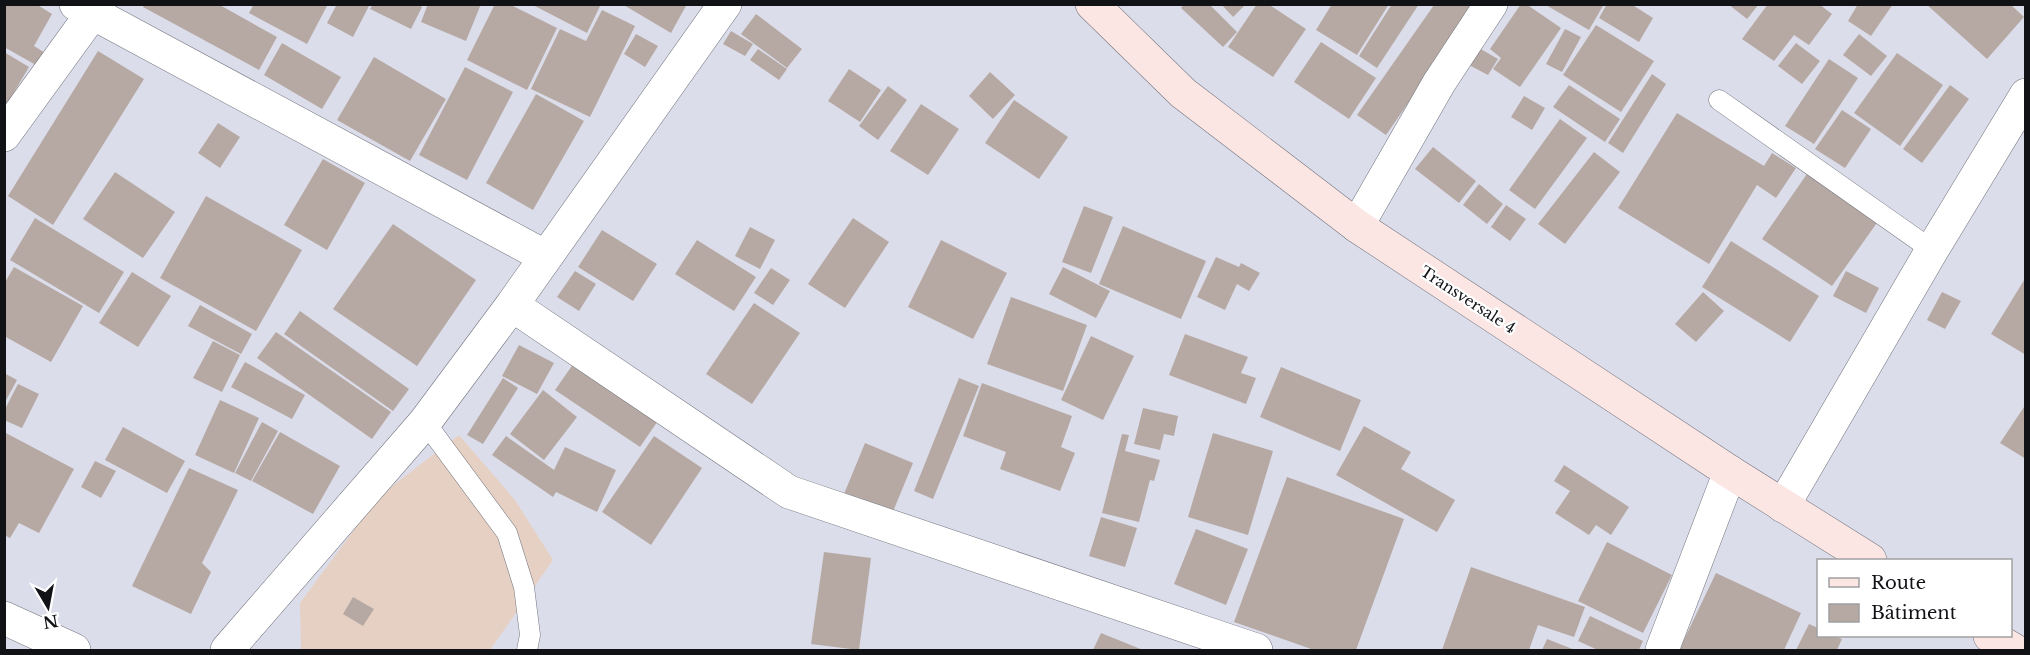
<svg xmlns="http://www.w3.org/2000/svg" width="2030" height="655" viewBox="0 0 2030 655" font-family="'Libre Baskerville',serif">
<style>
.industrial{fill:#e6d0c3}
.building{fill:#b6a9a4}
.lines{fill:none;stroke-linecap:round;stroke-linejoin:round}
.service-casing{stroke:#71737d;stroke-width:21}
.minor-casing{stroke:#71737d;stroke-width:34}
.secondary-casing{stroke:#71737d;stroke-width:34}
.service{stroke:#fff;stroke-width:20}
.minor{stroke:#fff;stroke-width:33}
.secondary{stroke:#fce6e3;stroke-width:33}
.labels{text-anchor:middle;stroke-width:4.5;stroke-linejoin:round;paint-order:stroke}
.street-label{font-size:15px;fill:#111216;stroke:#fff}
</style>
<rect width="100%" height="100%" fill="#dcddea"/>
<path class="industrial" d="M 459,435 L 515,500 L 553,560 L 490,650 L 301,650 L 300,603 L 379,496 Z"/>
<path class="building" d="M 4,4 L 36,4 L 52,14 L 34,46 L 50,56 L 43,69 L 4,47 Z
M 144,4 L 218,4 L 277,37 L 259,70 L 143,7 Z
M 254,4 L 328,4 L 307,44 L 249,13 Z
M 337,4 L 370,4 L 353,37 L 327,23 Z
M 373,4 L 418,4 L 422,7 L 411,29 L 370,9 Z
M 428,4 L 481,4 L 466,41 L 421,22 Z
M 495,4 L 509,4 L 557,28 L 527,90 L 467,60 Z
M 531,4 L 601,4 L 587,33 Z
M 622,4 L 687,4 L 671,33 Z
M 1184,4 L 1209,4 L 1237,32 L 1223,47 L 1181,8 Z
M 1221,4 L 1246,4 L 1233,17 Z
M 1257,4 L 1268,4 L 1306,29 L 1273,77 L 1228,47 Z
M 1332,4 L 1389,4 L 1357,55 L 1316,30 Z
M 1392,4 L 1419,4 L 1377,68 L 1359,56 Z
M 1521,4 L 1526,4 L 1561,28 L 1520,87 L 1493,69 L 1501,58 L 1490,49 Z
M 1544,4 L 1604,4 L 1589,30 Z
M 1607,4 L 1631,4 L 1653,18 L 1639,42 L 1599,18 Z
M 1728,4 L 1759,4 L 1747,19 Z
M 1768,4 L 1819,4 L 1832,14 L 1809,45 L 1794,35 L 1774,61 L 1742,39 Z
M 1858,4 L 1893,4 L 1871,36 L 1848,21 Z
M 1926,4 L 2010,4 L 2024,17 L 1987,59 Z
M 1434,5 L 1476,5 L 1386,135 L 1357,115 Z
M 602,10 L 635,26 L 590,117 L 531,89 L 560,29 L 586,41 Z
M 756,14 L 802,49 L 787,68 L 741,34 Z
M 1596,25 L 1654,61 L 1621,112 L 1563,75 Z
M 1565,29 L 1581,37 L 1562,72 L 1546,64 Z
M 731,31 L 753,44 L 745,56 L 723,44 Z
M 636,34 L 658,46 L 645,67 L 624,54 Z
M 1859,34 L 1887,56 L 1871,76 L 1843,55 Z
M 1321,42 L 1376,78 L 1349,119 L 1294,82 Z
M 282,43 L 341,77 L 322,109 L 264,75 Z
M 1796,43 L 1820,61 L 1802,84 L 1778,66 Z
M 1479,48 L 1498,59 L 1488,75 L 1469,65 Z
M 758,49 L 787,69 L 779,80 L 750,60 Z
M 98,51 L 144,79 L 53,225 L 8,196 Z
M 4,52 L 29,67 L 4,109 Z
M 1897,53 L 1943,85 L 1900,146 L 1854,113 Z
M 374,57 L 446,99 L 410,161 L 337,120 Z
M 1829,59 L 1858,78 L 1814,144 L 1785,126 Z
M 465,67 L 513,92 L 467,180 L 419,155 Z
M 849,69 L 881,90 L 860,122 L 828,101 Z
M 990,72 L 1015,95 L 993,119 L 969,96 Z
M 1652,74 L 1666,84 L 1623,153 L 1608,143 Z
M 1569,85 L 1620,119 L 1605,142 L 1553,107 Z
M 1950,85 L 1969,99 L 1922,163 L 1903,149 Z
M 888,86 L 907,100 L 878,140 L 859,126 Z
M 536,94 L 584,121 L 533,210 L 486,183 Z
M 1524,96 L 1545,108 L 1532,130 L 1511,117 Z
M 1014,100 L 1068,137 L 1039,179 L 985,143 Z
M 921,104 L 959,129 L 928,175 L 890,151 Z
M 1842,110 L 1871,129 L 1845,168 L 1815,149 Z
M 1677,113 L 1764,166 L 1772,153 L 1796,168 L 1776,198 L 1757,185 L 1709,264 L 1618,208 Z
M 1560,119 L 1587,138 L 1535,209 L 1509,190 Z
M 218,123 L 240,137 L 220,168 L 198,153 Z
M 1433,147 L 1476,181 L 1459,203 L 1415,169 Z
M 1594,152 L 1620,172 L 1565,244 L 1538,224 Z
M 323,159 L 365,183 L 327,250 L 284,225 Z
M 1809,171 L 1879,220 L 1832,286 L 1762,239 Z
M 115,172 L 175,212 L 143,258 L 83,219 Z
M 1479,184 L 1503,204 L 1487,224 L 1463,205 Z
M 206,196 L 302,250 L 256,331 L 160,278 Z
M 1506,205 L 1526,219 L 1510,241 L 1491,227 Z
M 1084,206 L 1113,217 L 1091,273 L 1062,262 Z
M 35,218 L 124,272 L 99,313 L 10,260 Z
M 853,218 L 889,242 L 845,308 L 808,284 Z
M 393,224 L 476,280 L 417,366 L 333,309 Z
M 1123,226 L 1206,261 L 1181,319 L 1099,284 Z
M 750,227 L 775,240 L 760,269 L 735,256 Z
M 602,230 L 657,264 L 633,301 L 578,267 Z
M 697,240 L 756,277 L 734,311 L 675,274 Z
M 941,240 L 1007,273 L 973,339 L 908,307 Z
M 1731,241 L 1819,296 L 1790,342 L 1702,287 Z
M 1216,257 L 1239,267 L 1241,263 L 1260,273 L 1249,291 L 1237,284 L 1225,310 L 1197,297 Z
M 14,267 L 83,306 L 51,362 L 4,336 L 4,284 Z
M 1063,267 L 1110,291 L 1096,318 L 1049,294 Z
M 771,268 L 790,280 L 773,305 L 754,293 Z
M 575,271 L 596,284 L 579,311 L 557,297 Z
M 1846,271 L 1879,288 L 1866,313 L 1833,296 Z
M 132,272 L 171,296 L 138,347 L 99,323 Z
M 2026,277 L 2026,355 L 1991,334 Z
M 1703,292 L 1724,311 L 1696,342 L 1675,324 Z
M 1942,292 L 1961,301 L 1945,329 L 1927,320 Z
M 1011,297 L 1087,325 L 1063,391 L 987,364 Z
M 754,303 L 800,333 L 752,404 L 706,374 Z
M 200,305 L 252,334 L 241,354 L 188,326 Z
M 300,311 L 409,389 L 393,411 L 284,334 Z
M 276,332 L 391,412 L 372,439 L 257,358 Z
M 1185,334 L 1248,357 L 1241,373 L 1256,378 L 1246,404 L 1169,375 Z
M 1091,336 L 1134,356 L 1103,420 L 1061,400 Z
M 213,341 L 240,355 L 222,392 L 193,378 Z
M 519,345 L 554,363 L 537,394 L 502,376 Z
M 581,353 L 666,409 L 640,447 L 555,390 Z
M 245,362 L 305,395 L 292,419 L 231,387 Z
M 1281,367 L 1361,400 L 1340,451 L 1260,417 Z
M 4,373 L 17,380 L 4,404 Z
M 503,378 L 518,388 L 483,444 L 467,435 Z
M 959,378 L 979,386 L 933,499 L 914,491 Z
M 982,383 L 1072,416 L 1061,447 L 1075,453 L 1060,491 L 1000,469 L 1006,452 L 963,436 Z
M 18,384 L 39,394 L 22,428 L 4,420 L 4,411 Z
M 543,390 L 577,417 L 544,460 L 510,434 Z
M 220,400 L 259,418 L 234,473 L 195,455 Z
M 2026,404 L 2026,459 L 2000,443 Z
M 1143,408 L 1178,416 L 1174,436 L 1164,434 L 1160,450 L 1134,444 Z
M 262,422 L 278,431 L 251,481 L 235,473 Z
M 1364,426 L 1411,452 L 1401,469 L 1455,500 L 1437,532 L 1336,475 Z
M 123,427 L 185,461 L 167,493 L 105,460 Z
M 4,432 L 74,469 L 39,533 L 19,523 L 10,538 L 4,535 Z
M 280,432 L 340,466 L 313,514 L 252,481 Z
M 1213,433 L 1273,451 L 1248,535 L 1188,517 Z
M 1122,434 L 1129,435 L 1125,451 L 1160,460 L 1154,481 L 1150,480 L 1139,522 L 1102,513 Z
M 506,436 L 554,470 L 565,447 L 616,470 L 597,512 L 556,492 L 553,497 L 492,455 Z
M 654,436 L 702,468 L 651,545 L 602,512 Z
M 865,443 L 913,463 L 892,514 L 844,494 Z
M 95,461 L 116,471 L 101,498 L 81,487 Z
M 1564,465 L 1629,507 L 1611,535 L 1596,525 L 1589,535 L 1555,513 L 1570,491 L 1554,481 Z
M 189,468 L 238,490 L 202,563 L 211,572 L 191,614 L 132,586 Z
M 1287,477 L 1404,519 L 1356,650 L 1314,650 L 1234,622 Z
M 1101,517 L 1137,528 L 1125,567 L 1089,556 Z
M 1196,529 L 1248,549 L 1226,605 L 1174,584 Z
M 1607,542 L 1672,575 L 1643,633 L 1578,601 Z
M 824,552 L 871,558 L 859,650 L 811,644 Z
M 1471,567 L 1585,607 L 1574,637 L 1538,625 L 1529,650 L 1442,650 Z
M 1716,573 L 1801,613 L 1784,650 L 1679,650 Z
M 353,597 L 374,609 L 363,626 L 343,614 Z
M 1590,616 L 1643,641 L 1639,650 L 1598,650 L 1578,641 Z
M 1809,624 L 1818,628 L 1818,636 L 1834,636 L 1842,639 L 1837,650 L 1796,650 Z
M 1101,633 L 1143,650 L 1093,650 Z
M 1547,639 L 1575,650 L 1542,650 Z"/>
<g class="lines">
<g class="service-casing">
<path id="service" d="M 1719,100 L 1932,250
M 425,422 L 507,533 L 524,587 L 530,635 L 527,650"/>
</g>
<g class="minor-casing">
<path id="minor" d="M 76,4 L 546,257
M 4,135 L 99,4
M 1357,226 L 1439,83 L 1491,4
M 512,305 L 789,492 L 1256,650
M 1783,506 L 1932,250 L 2026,95
M 4,618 L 74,650
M 227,650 L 425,422 L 512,305 L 725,4
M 1662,650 L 1730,472"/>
</g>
<g class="secondary-casing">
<path id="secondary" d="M 1092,4 L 1183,93 L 1357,226 L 1730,472 L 1870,560
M 1990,636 L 2014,650"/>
</g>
<use href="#service" class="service"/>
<use href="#minor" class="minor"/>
<use href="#secondary" class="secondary"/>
</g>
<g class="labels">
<g class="street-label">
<text transform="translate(1468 300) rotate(33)" y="5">Transversale 4</text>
</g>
</g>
<rect width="2030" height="655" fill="none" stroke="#111216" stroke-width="12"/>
<rect x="1817" y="559" width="195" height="78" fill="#ffffff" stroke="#a0a0a2" stroke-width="1.5"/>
<rect x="1829" y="578" width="30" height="9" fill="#fce6e3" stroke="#a0a0a2" stroke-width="1.5"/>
<text x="1871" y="589" font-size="18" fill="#111216">Route</text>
<rect x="1829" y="604" width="30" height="18" fill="#b6a9a4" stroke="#a0a0a2" stroke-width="1.5"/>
<text x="1871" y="619" font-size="18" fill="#111216">Bâtiment</text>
<g transform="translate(48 607) rotate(170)" stroke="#ffffff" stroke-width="4.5" paint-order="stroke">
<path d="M0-4.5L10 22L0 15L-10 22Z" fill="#111216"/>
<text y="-9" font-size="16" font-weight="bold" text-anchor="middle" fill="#111216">N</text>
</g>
</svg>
